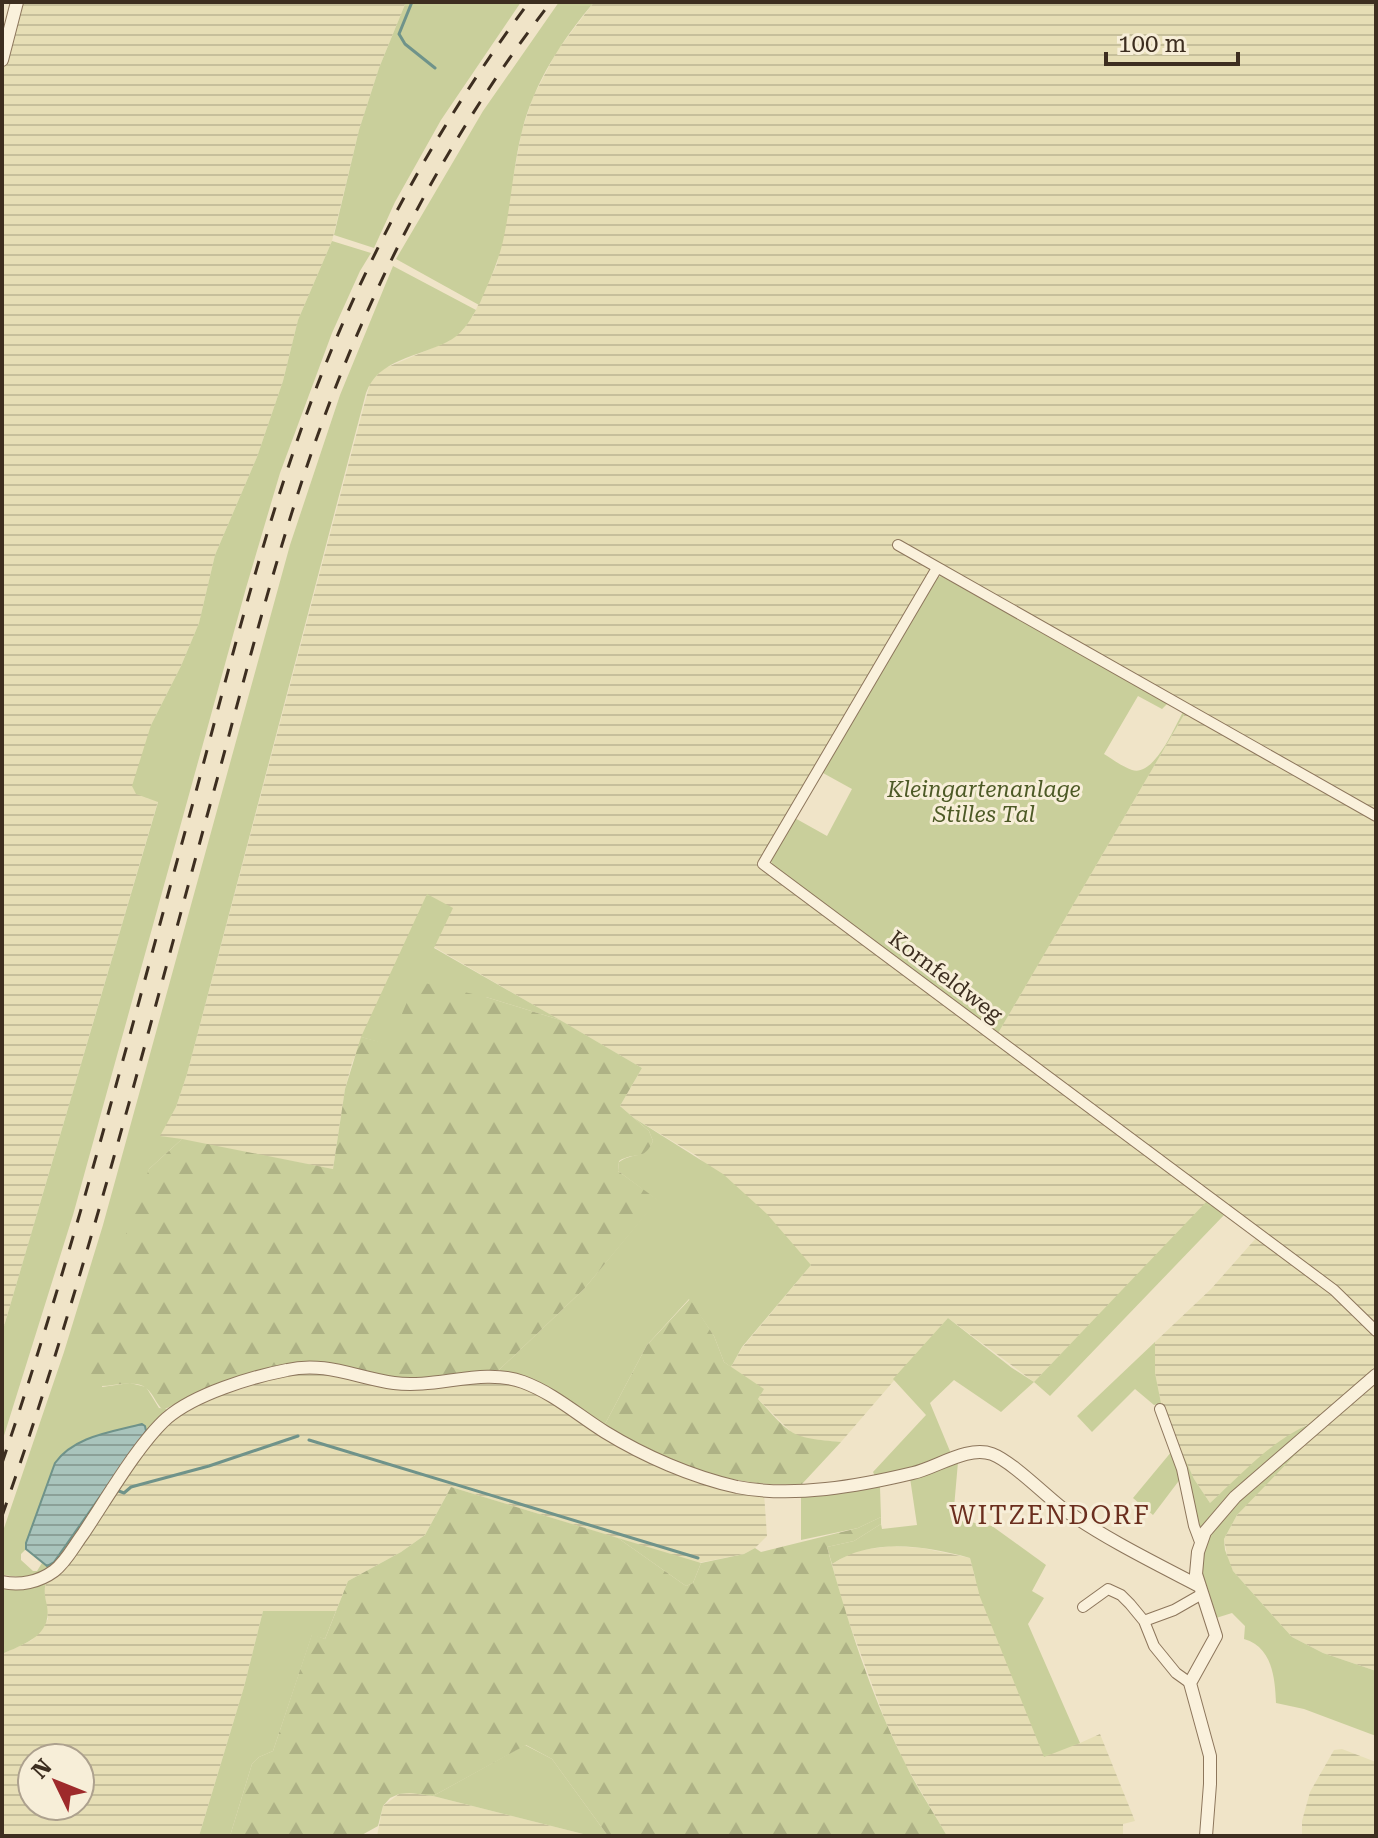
<svg xmlns="http://www.w3.org/2000/svg" width="1378" height="1838" viewBox="0 0 1378 1838" font-family="'Roboto Serif',serif">
<style>
.farmland{fill:url(#farmland-rules);fill-rule:evenodd}
.green{fill:#c9cf9b;fill-rule:evenodd}
.forest{fill:url(#forest-firs)}
.water{fill:url(#water-rules);stroke:#6f938a;stroke-width:2}
.lines{fill:none;stroke-linecap:round;stroke-linejoin:round}
.stream{stroke:#6f938a;stroke-width:3}
.minor-casing{stroke:#8d765c;stroke-width:12}
.tertiary-casing{stroke:#8d765c;stroke-width:14}
.minor{stroke:#faf1dc;stroke-width:10}
.tertiary{stroke:#faf1dc;stroke-width:12}
.rail{stroke:#3d2e20;stroke-width:3;stroke-dasharray:14 14;stroke-linecap:butt}
.labels{text-anchor:middle;stroke-width:6;stroke-linejoin:round;paint-order:stroke}
.park-label{font-size:22px;font-style:italic;fill:#4d5a26;stroke:#f7eed8}
.street-label{font-size:22px;fill:#3d2e20;stroke:#f7eed8}
.quarter-label{font-size:26px;letter-spacing:2px;fill:#6b2e1e;stroke:#f7eed8}
</style>
<defs>
<pattern id="farmland-rules" width="6" height="5" patternUnits="userSpaceOnUse" patternTransform="scale(2)"><rect width="6" height="5" fill="#e6deb5"/><path d="M0 2.5h6" fill="none" stroke="#c6bf9b"/></pattern>
<pattern id="forest-firs" width="22" height="20" patternUnits="userSpaceOnUse" patternTransform="scale(2)"><rect width="22" height="20" fill="#c9cf9b"/><path d="M5 1l3.5 6h-7zM16 11l3.5 6h-7z" fill="#aeb285"/></pattern>
<pattern id="water-rules" width="6" height="5" patternUnits="userSpaceOnUse" patternTransform="scale(2)"><rect width="6" height="5" fill="#a9c4bc"/><path d="M0 2.5h6" fill="none" stroke="#8ba098"/></pattern>
</defs>
<rect width="100%" height="100%" fill="#f0e4c8"/>
<path class="farmland" d="M 21,2 L 406,2 L 379,68 L 359,130 L 332,241 L 298,320 L 283,381 L 257,457 L 215,555 L 199,623 L 181,666 L 151,725 L 147,798 L 158,801 L 2,1333 L 2,74 Z
M 594,2 L 1376,2 L 1376,1369 L 1318,1421 L 1304,1426 L 1270,1449 L 1210,1503 L 1194,1479 L 1180,1449 L 1176,1445 L 1161,1403 L 1155,1373 L 1155,1342 L 1211,1289 L 1257,1237 L 1208,1201 L 1034,1382 L 948,1318 L 841,1442 L 804,1439 L 794,1435 L 758,1399 L 763,1389 L 731,1367 L 742,1348 L 811,1265 L 697,1156 L 634,1118 L 620,1106 L 642,1068 L 434,947 L 427,895 L 352,1063 L 345,1089 L 333,1169 L 159,1136 L 176,1107 L 187,1074 L 370,383 L 383,369 L 449,341 L 463,330 L 473,316 L 497,264 L 522,130 L 533,97 L 557,51 ZM 934,564 L 1185,713 L 994,1040 L 759,865 Z
M 299,1371 L 514,1383 L 764,1493 L 767,1536 L 755,1548 L 744,1554 L 698,1563 L 451,1487 L 425,1535 L 401,1552 L 348,1581 L 336,1611 L 263,1611 L 244,1687 L 199,1836 L 2,1836 L 2,1654 L 32,1640 L 48,1619 L 44,1590 L 47,1580 L 156,1436 L 178,1414 L 219,1396 ZM 32,1758 L 80,1758 L 80,1806 L 32,1806 Z
M 1376,1382 L 1376,1671 L 1323,1653 L 1292,1637 L 1233,1571 L 1228,1560 L 1224,1539 L 1237,1515 L 1253,1497 L 1322,1427 Z
M 891,1546 L 922,1548 L 970,1558 L 975,1578 L 1080,1743 L 1100,1734 L 1135,1821 L 1123,1824 L 1123,1836 L 947,1836 L 905,1764 L 885,1720 L 843,1606 L 832,1564 L 855,1551 Z
M 1342,1749 L 1376,1762 L 1376,1836 L 1302,1836 L 1302,1821 L 1310,1792 L 1334,1750 Z
M 410,1793 L 433,1796 L 591,1836 L 377,1836 L 383,1806 L 399,1794 Z"/>
<path class="green" d="M 406,2 L 521,2 L 441,120 L 395,202 L 374,248 L 334,235 L 359,130 L 379,68 Z
M 559,2 L 594,2 C 562,40 534,83 522,131 C 513,167 511,205 503,241 C 498,263 488,284 479,305 L 396,259 L 483,111 Z
M 332,241 L 371,253 L 360,271 L 332,333 L 280,473 L 246,588 L 73,1215 L 2,1442 L 2,1333 L 158,802 L 136,794 L 132,786 L 151,725 L 181,666 L 199,623 L 215,555 L 257,457 L 283,381 L 298,320 Z
M 393,266 L 476,310 C 469,323 461,335 447,342 C 418,357 378,359 366,393 L 187,1074 L 176,1107 L 160,1136 L 182,1139 L 149,1169 L 102,1387 L 130,1383 L 146,1387 L 159,1408 L 167,1409 L 151,1428 L 51,1569 L 20,1579 L 20,1577 L 2,1575 L 2,1534 L 64,1352 L 103,1225 L 290,545 L 340,395 ZM 142,1424 L 145,1431 L 47,1565 L 42,1563 L 37,1571 L 33,1571 L 21,1560 L 21,1554 L 26,1549 L 26,1543 L 55,1463 C 74,1436 112,1432 142,1424 Z
M 941,576 L 1168,703 L 1162,709 L 1138,696 L 1104,754 C 1112,759 1123,767 1132,770 C 1154,777 1174,728 1183,712 L 1185,713 L 997,1035 L 774,869 L 770,858 L 793,817 L 827,836 L 852,789 L 823,773 L 800,811 L 799,810 L 935,578 Z
M 427,894 L 453,908 L 434,948 L 560,1020 L 486,997 L 389,1045 L 361,1037 Z
M 634,1118 L 723,1174 L 767,1214 L 811,1265 L 742,1347 L 731,1367 L 724,1362 L 714,1336 L 689,1299 L 647,1345 L 604,1426 L 499,1370 L 584,1289 L 657,1200 L 618,1171 L 619,1162 C 635,1151 643,1161 653,1141 L 649,1131 Z
M 1208,1200 L 1225,1214 L 1050,1396 L 1034,1382 L 1001,1412 L 954,1380 L 930,1403 L 952,1456 L 926,1466 L 875,1476 L 873,1472 L 926,1415 L 893,1379 L 948,1318 L 1012,1368 L 1034,1382 Z
M 1155,1342 L 1155,1373 L 1161,1403 L 1154,1405 L 1135,1389 L 1092,1432 L 1077,1416 Z
M 1318,1421 L 1231,1493 L 1200,1529 L 1196,1526 L 1176,1445 L 1180,1448 L 1194,1479 L 1210,1503 C 1242,1474 1276,1435 1318,1421 Z
M 1322,1427 L 1237,1515 L 1224,1539 L 1225,1550 L 1233,1571 L 1292,1637 L 1323,1653 L 1376,1671 L 1376,1736 L 1304,1709 L 1276,1703 C 1275,1677 1272,1647 1244,1639 L 1245,1626 L 1232,1613 L 1216,1618 C 1211,1604 1200,1585 1200,1571 C 1200,1516 1283,1461 1322,1427 Z
M 1172,1451 L 1181,1478 L 1153,1515 L 1133,1498 Z
M 958,1462 L 953,1519 L 992,1526 L 1046,1565 L 1032,1591 L 1044,1598 L 1028,1624 L 1080,1743 L 1044,1757 L 980,1597 L 970,1558 C 925,1546 873,1537 832,1564 L 827,1547 L 854,1541 L 881,1524 L 882,1529 L 917,1525 L 910,1478 Z
M 877,1484 L 880,1487 L 881,1517 L 858,1528 L 801,1540 L 801,1493 Z
M 618,1538 L 701,1563 L 693,1583 L 686,1586 Z
M 47,1580 C 43,1590 45,1596 47,1606 C 52,1636 24,1644 2,1654 L 2,1587 Z
M 263,1611 L 336,1611 L 325,1639 L 312,1635 L 273,1751 L 259,1757 L 252,1764 L 230,1836 L 199,1836 L 244,1687 Z
M 525,1745 L 552,1759 L 608,1836 L 591,1836 L 433,1796 Z"/>
<path class="forest" d="M 416,981 L 486,997 L 560,1020 L 642,1068 L 620,1106 L 649,1131 L 653,1141 C 644,1162 635,1151 619,1161 L 618,1171 L 658,1200 L 584,1289 L 499,1370 L 405,1380 L 331,1364 L 189,1397 L 163,1410 C 155,1403 153,1391 143,1386 C 118,1375 81,1406 82,1359 L 149,1169 L 182,1139 L 333,1169 L 345,1089 L 361,1037 L 389,1044 Z
M 690,1299 L 714,1336 L 724,1362 L 764,1389 L 758,1399 C 792,1436 790,1438 841,1442 L 802,1484 C 730,1489 666,1461 604,1426 L 647,1345 Z
M 451,1487 L 618,1538 L 686,1586 L 693,1583 L 701,1563 L 744,1554 L 755,1548 L 761,1552 L 858,1528 L 881,1517 L 881,1524 L 854,1541 L 827,1547 C 847,1620 870,1693 904,1761 C 916,1787 933,1811 947,1836 L 608,1836 L 552,1759 L 526,1745 L 433,1796 L 410,1793 L 399,1794 L 390,1798 L 383,1806 L 378,1826 L 360,1836 L 230,1836 L 252,1764 L 259,1757 L 273,1751 L 312,1634 L 325,1639 L 348,1581 L 401,1552 L 425,1535 Z"/>
<path class="water" d="M 142,1424 L 145,1426 L 146,1431 L 54,1562 L 47,1566 L 26,1549 L 26,1543 L 55,1463 C 74,1436 112,1432 142,1424 Z"/>
<g class="lines">
<path class="stream" d="M 412,2 L 399,34 L 405,44 L 435,68
M 309,1440 L 698,1558
M 116,1490 L 124,1493 L 131,1487 L 209,1466 L 298,1436"/>
<g class="minor-casing">
<path id="minor" d="M 898,545 L 1376,816
M 937,568 L 763,864 L 1334,1290 L 1376,1331
M 1160,1409 L 1182,1469 L 1194,1526 L 1200,1542
M 1083,1607 L 1108,1589 L 1121,1595 L 1130,1604 L 1144,1621 L 1154,1646 L 1176,1673 L 1190,1683
M 1144,1621 L 1174,1610 L 1202,1594"/>
</g>
<g class="tertiary-casing">
<path id="tertiary" d="M 2,60 L 17,2
M 2,1582 C 20,1586 39,1582 54,1571 C 66,1562 74,1546 83,1534 C 106,1500 138,1444 167,1418 C 195,1394 251,1377 287,1370 C 325,1361 357,1378 394,1383 C 437,1389 482,1367 523,1382 C 553,1393 578,1415 605,1432 C 644,1456 692,1477 737,1487 C 793,1498 859,1486 913,1473 C 936,1468 968,1445 992,1454 C 1011,1461 1044,1494 1062,1508 C 1104,1538 1153,1562 1199,1586
M 1206,1836 L 1210,1784 L 1210,1756 L 1190,1683 L 1216,1636 L 1196,1574 L 1198,1552 L 1205,1532 L 1235,1497 L 1376,1375"/>
</g>
<use href="#minor" class="minor"/>
<use href="#tertiary" class="tertiary"/>
<path class="rail" d="M 2,1463 C 76,1245 133,1021 194,799 C 231,661 266,520 317,386 C 370,249 441,120 529,2
M 2,1516 C 84,1283 145,1043 210,805 C 246,675 278,542 325,415 C 380,267 454,127 551,2"/>
</g>
<g class="labels">
<g class="park-label">
<text x="984" y="797">Kleingartenanlage<tspan x="984" dy="25">Stilles Tal</tspan></text>
</g>
<g class="street-label">
<text transform="translate(946 976) rotate(37)" y="8">Kornfeldweg</text>
</g>
<g class="quarter-label">
<text x="1050" y="1524">WITZENDORF</text>
</g>
</g>
<rect width="1378" height="1838" fill="none" stroke="#3d2e20" stroke-width="8"/>
<g transform="translate(56 1782) rotate(313)"><circle r="38" fill="#f7eed8" stroke="#ada18e" stroke-width="2"/>
<path d="M0-6L14 30L0 20L-14 30Z" fill="#9e2a2b"/>
<text y="-12" font-size="22" font-weight="bold" text-anchor="middle" fill="#3d2e20">N</text>
</g>
<path d="M1106 52v12h132v-12" fill="none" stroke="#3d2e20" stroke-width="4"/>
<text x="1118" y="52" font-size="24" fill="#3d2e20" stroke="#f7eed8" stroke-width="6" paint-order="stroke">100 m</text>
</svg>
